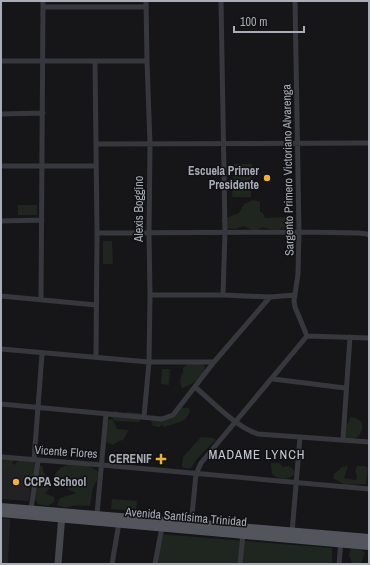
<svg xmlns="http://www.w3.org/2000/svg" width="370" height="565" viewBox="0 0 370 565" font-family="'Archivo Narrow',sans-serif">
<style>
.built{fill:#222225}
.green{fill:#1e261f}
.lines{fill:none;stroke-linecap:round;stroke-linejoin:round}
.minor{stroke:#37383d;stroke-width:5}
.secondary{stroke:#45474d;stroke-width:7}
.primary{stroke:#53555c;stroke-width:8}
.poi-dot{fill:#efb037;stroke:#111113;stroke-width:1.5}
.labels{text-anchor:middle;stroke-width:3;stroke-linejoin:round;paint-order:stroke}
.street-label{font-size:12px;fill:#a8adb7;stroke:#111113}
.poi-label{font-size:12px;font-weight:bold;fill:#a8adb7;stroke:#111113;text-anchor:end}
.neighbourhood-label{font-size:13px;letter-spacing:1px;fill:#c9ccd4;stroke:#111113}
</style>
<rect width="100%" height="100%" fill="#161618"/>
<path class="built" d="M 1,463 L 33,466 L 29,501 L 1,499 Z
M 1,518 L 10,519 L 8,564 L 1,564 Z"/>
<path class="green" d="M 234,164 L 252,164 L 251,197 L 232,197 Z
M 253,200 L 260,202 L 260,212 L 263,213 L 265,218 L 288,217 L 290,224 C 282,231 274,231 263,227 L 254,231 L 244,226 L 235,229 L 224,228 L 221,220 L 239,213 L 244,204 Z
M 18,205 L 37,205 L 37,215 L 18,215 Z
M 103,241 L 112,241 L 113,264 L 103,264 Z
M 188,364 L 203,364 L 205,367 C 204,369 204,371 203,373 C 200,379 188,387 182,388 C 179,382 180,378 183,372 L 183,368 Z
M 162,369 L 170,369 L 169,385 L 161,384 Z
M 180,408 L 188,408 L 190,410 C 188,423 174,423 164,427 L 162,425 L 159,427 L 153,426 L 151,421 L 160,417 L 172,416 Z
M 114,411 L 116,411 L 123,414 L 127,412 L 139,413 L 142,416 L 139,422 L 115,421 L 111,417 Z
M 350,417 C 368,419 365,435 351,441 L 345,438 L 346,425 L 349,422 Z
M 110,419 L 113,420 L 117,429 L 129,430 L 123,440 L 119,441 L 113,445 L 108,443 L 103,439 L 106,422 Z
M 201,437 L 213,438 L 216,440 C 209,446 195,460 192,467 L 188,469 L 182,467 L 183,457 Z
M 4,454 L 10,456 L 14,460 L 10,469 L 1,472 L 1,456 Z
M 21,460 L 32,460 L 36,466 L 42,466 C 43,468 43,471 44,473 C 48,479 52,477 51,487 L 45,493 L 54,497 L 54,502 L 48,506 L 38,504 L 35,499 L 36,489 L 29,484 L 25,475 L 15,470 L 16,462 Z
M 271,463 L 279,463 L 283,467 L 289,466 L 295,472 L 294,475 C 287,480 278,480 272,474 Z
M 70,464 C 83,467 87,462 98,472 L 97,480 L 93,488 L 90,506 C 84,506 78,505 73,506 C 67,507 64,508 57,505 L 60,498 L 76,493 L 67,489 L 69,481 L 66,481 L 63,484 L 58,486 L 54,479 C 56,469 61,467 70,464 Z
M 348,466 L 344,478 L 356,480 L 357,476 L 355,471 L 357,466 L 364,466 L 368,468 L 366,484 L 345,485 L 333,478 L 334,474 L 342,467 Z
M 112,499 L 137,501 L 136,511 L 111,509 Z
M 159,534 L 332,548 L 332,564 L 156,564 Z
M 351,548 L 362,550 L 365,553 L 361,564 L 352,563 L 349,555 Z"/>
<g class="lines">
<path class="minor" d="M 221,1 L 225,232 L 223,295
M 295,1 L 299,232 L 298,274 L 294,301 L 295,307 L 307,336
M 43,7 L 146,7
M 1,61 L 147,61
M 95,61 L 97,233 L 96,357
M 1,114 L 43,113
M 96,144 L 369,143
M 1,166 L 96,166
M 1,221 L 42,220
M 97,233 L 299,232 L 359,233 L 367,234 L 369,235
M 150,295 L 223,295 L 270,297 L 295,295
M 1,296 L 96,305
M 41,300 L 43,1
M 307,336 L 369,338
M 1,349 L 149,362 L 214,362
M 273,379 L 345,388
M 195,387 C 214,403 236,427 258,434 L 369,442
M 1,404 L 162,419 L 173,415 L 214,362 L 270,297
M 144,417 L 149,362 L 150,295 L 149,233 L 150,144 L 147,61 L 146,1
M 343,439 L 350,337
M 1,457 L 102,465 L 369,489
M 34,460 L 42,354
M 31,509 L 38,461
M 97,514 L 106,414
M 191,526 L 196,474 L 201,463 L 307,336
M 292,533 L 300,437
M 112,564 L 119,523
M 155,564 L 162,527
M 240,564 L 243,534
M 339,564 L 341,541"/>
<path class="secondary" d="M 58,564 L 62,514"/>
<path class="primary" d="M 1,507 L 369,538
M 1,513 L 369,546"/>
</g>
<g class="poi-dot">
<circle cx="267" cy="178" r="4"/>
<path d="M159 453h4v4h4v4h-4v4h-4v-4h-4v-4h4z"/>
<circle cx="16" cy="482" r="4"/>
</g>
<g class="labels">
<g class="street-label">
<text transform="translate(288 170) rotate(-91)" y="4">Sargento Primero Victoriano Alvarenga</text>
<text transform="translate(139 209) rotate(-90)" y="4">Alexis Boggino</text>
<text transform="translate(66 452) rotate(4)" y="4">Vicente Flores</text>
<text transform="translate(186 517) rotate(5)" y="4">Avenida Santísima Trinidad</text>
</g>
<g class="poi-label">
<text x="259" y="175">Escuela Primer<tspan x="259" dy="14">Presidente</tspan></text>
<text x="152" y="463">CERENIF</text>
<text x="24" y="486" text-anchor="start">CCPA School</text>
</g>
<g class="neighbourhood-label">
<text x="257" y="459">MADAME LYNCH</text>
</g>
</g>
<rect width="370" height="565" fill="none" stroke="#a8adb7" stroke-width="4"/>
<path d="M234 26v6h70v-6" fill="none" stroke="#a8adb7" stroke-width="2"/>
<text x="240" y="26" font-size="12" fill="#a8adb7" stroke="#111113" stroke-width="3" paint-order="stroke">100 m</text>
</svg>
